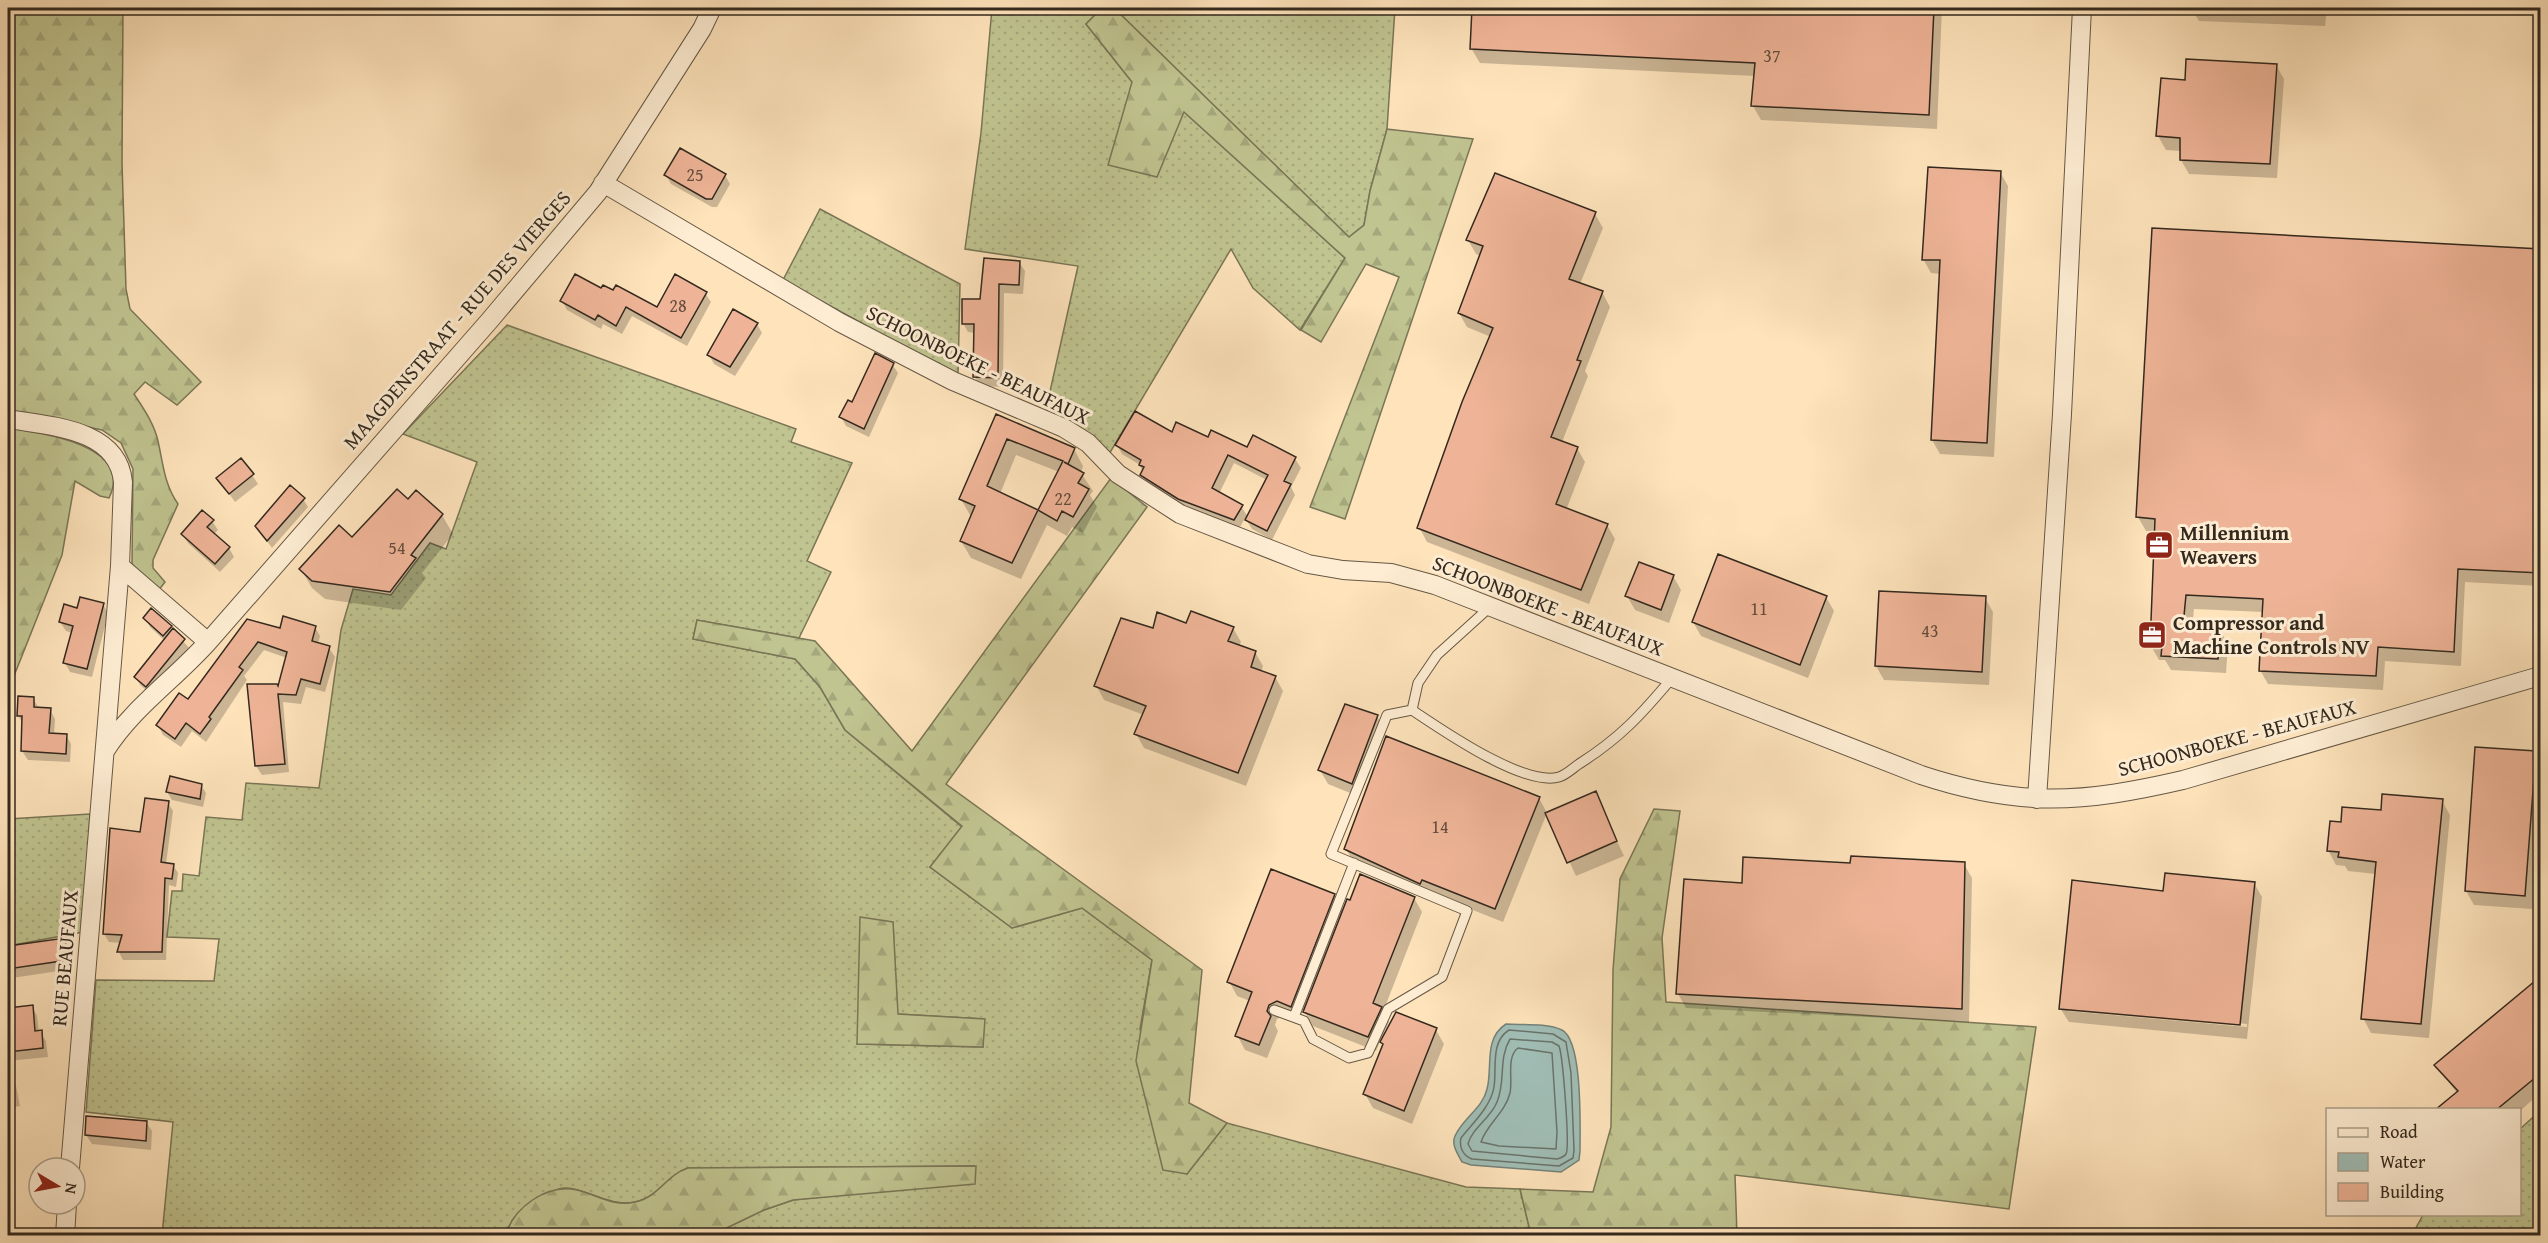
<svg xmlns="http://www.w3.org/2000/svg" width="2548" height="1243" viewBox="0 0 2548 1243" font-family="'Gentium Book Plus',serif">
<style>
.grass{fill:url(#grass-dots);stroke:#7a7657;stroke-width:1.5;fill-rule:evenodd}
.forest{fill:url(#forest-firs);stroke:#7a7657;stroke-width:1.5}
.water{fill:#a0bdb5;stroke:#748279;stroke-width:1.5}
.shadow{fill:#0003;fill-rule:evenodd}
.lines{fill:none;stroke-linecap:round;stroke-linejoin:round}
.shore{stroke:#6a736a;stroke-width:1.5}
.building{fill:#efb497;stroke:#33291e;stroke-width:1.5;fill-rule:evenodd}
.lane-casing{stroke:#665845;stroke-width:11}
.street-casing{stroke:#665845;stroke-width:20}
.lane{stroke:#feedd3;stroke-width:9}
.street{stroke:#feedd3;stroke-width:18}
.labels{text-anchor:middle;stroke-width:6;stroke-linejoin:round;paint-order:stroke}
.number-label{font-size:18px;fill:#624c3c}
.street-label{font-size:21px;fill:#33291e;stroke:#feedd3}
.poi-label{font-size:21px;font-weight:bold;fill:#33291e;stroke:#feedd3;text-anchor:start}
</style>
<defs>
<pattern id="grass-dots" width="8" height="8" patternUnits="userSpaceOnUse" patternTransform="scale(1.5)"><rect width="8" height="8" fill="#c0c490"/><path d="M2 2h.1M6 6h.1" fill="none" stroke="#a5a87c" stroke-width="1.8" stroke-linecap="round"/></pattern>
<pattern id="forest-firs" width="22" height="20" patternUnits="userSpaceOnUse" patternTransform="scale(1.5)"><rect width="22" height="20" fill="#c0c490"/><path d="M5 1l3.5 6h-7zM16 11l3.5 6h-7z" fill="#a5a87c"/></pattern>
</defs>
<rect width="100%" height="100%" fill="#fee3bb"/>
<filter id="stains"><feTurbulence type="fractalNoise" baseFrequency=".00333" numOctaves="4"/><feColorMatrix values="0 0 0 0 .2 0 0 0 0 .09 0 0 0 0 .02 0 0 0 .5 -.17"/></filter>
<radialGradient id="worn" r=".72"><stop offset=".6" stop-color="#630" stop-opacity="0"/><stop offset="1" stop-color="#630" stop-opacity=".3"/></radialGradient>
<path class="grass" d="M 992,8 L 1102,8 L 1086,24 L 1132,82 L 1183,111 L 1345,258 L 1300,330 L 1253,288 L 1231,249 L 1108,456 L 1045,414 L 1078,266 L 965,249 L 981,133 Z
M 1114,8 L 1395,8 L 1387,129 L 1370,191 L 1364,225 L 1349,237 Z
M 820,209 L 960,284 L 958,376 L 783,280 Z
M 507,325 L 796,429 L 791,442 L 852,463 L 807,561 L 831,572 L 799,638 L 697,620 L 693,639 L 795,659 L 820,687 L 845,730 L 962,827 L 930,867 L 1012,928 L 1082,908 L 1152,960 L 1140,1029 L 1187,1174 L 1227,1123 L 1466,1187 L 1520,1189 L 1531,1235 L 712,1235 L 764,1210 L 793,1200 L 838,1195 L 975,1166 L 688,1168 C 666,1175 659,1197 635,1202 C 607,1208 579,1183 559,1189 C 551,1192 542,1198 535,1202 C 519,1211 511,1217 506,1235 L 162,1235 L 173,1122 L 86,1112 L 96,980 L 214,981 L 219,939 L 167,937 L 172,891 L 182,891 L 183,874 L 199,876 L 206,817 L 242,820 L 246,783 L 319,788 L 341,630 L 353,589 L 391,595 L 430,543 L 446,549 L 477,462 L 403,434 ZM 893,922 L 897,1014 L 984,1019 L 983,1047 L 857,1044 Z
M 90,814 L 83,932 L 8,946 L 8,819 Z
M 2540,1111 L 2540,1235 L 2412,1235 L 2423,1215 L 2520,1214 L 2520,1129 Z"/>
<path class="forest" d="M 8,8 L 123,8 L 122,163 L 126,289 L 130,309 L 201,382 L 177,405 L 145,382 L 134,394 C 143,408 154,423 158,441 C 163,463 164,484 178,504 L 153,560 L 153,568 L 165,582 L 158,591 L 132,564 L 133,469 L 121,443 L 102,430 L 8,410 Z
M 1102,8 L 1114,8 L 1349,237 L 1364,225 L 1370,191 L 1387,129 L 1473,139 L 1345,519 L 1310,507 L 1399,277 L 1366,264 L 1321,342 L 1301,330 L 1345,258 L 1184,112 L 1157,177 L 1108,165 L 1132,82 L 1086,24 Z
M 8,427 C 41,434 135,444 109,498 L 100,496 L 75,481 L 62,555 L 8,691 Z
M 1111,478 L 1147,507 L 946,784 L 1202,970 L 1189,1103 L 1227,1123 L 1187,1174 L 1163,1170 L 1136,1061 L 1152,960 L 1082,908 L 1012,928 L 930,867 L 962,826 L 845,730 L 820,687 L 795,659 L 693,639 L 697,620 L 815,641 L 912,751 Z
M 1654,809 L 1680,811 L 1662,938 L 1666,1002 L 2036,1027 L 2009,1209 L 1735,1175 L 1737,1235 L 1531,1235 L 1520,1189 L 1593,1192 L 1611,1127 L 1613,970 L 1620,879 Z
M 860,917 L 893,922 L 898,1014 L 985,1019 L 983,1047 L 857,1044 Z
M 976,1166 L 975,1184 L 793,1200 L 764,1210 L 712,1235 L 642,1236 L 617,1233 L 604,1236 L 506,1235 C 513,1208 547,1183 577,1190 C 598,1195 613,1207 635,1202 C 659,1197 666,1175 688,1168 Z"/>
<path class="water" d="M 1506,1024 C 1523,1025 1547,1023 1562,1030 C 1583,1041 1580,1127 1580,1151 L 1579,1160 L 1561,1172 L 1471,1165 L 1462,1162 C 1458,1154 1451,1145 1455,1136 C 1463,1118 1483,1108 1487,1089 C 1493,1067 1483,1039 1506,1024 Z"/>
<path class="shadow" d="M 1474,8 L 1942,8 L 1937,129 L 1761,120 L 1753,106 L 1755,76 L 1480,63 L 1471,48 Z
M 2191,8 L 2327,8 L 2325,26 L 2199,21 Z
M 2276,65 L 2284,79 L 2277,178 L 2189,174 L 2181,160 L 2181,151 L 2166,150 L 2158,136 L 2187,82 Z
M 2000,172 L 2008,186 L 1994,457 L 1940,454 L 1932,440 L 1941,274 L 1931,273 L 1923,259 Z
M 666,175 L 725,175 L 730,184 L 717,207 L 712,207 L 671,184 Z
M 1595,214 L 1603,228 L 1580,284 L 1602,292 L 1610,307 L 1585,371 L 1588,376 L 1562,442 L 1577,448 L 1585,462 L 1566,510 L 1607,525 L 1615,539 L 1589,604 L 1427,542 L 1419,527 L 1491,337 L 1467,327 L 1459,313 L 1481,256 L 1476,254 L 1468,240 Z
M 2540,250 L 2540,586 L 2465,582 L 2461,666 L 2385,661 L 2383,690 L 2268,684 L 2260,670 L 2264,612 L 2194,609 L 2192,628 L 2220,630 L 2228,644 L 2226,673 L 2171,670 L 2165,660 L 2159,660 L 2151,646 L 2156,532 L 2146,531 L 2138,517 Z
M 1019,262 L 1025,271 L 1023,294 L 1004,293 L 1003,387 L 980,386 L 975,377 L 975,333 L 968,332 L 963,323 Z
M 705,293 L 711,302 L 687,346 L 632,316 L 622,334 L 603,324 L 601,329 L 567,310 L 562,301 L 658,309 Z
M 757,324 L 762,333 L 735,376 L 714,364 L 709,355 Z
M 892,364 L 898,373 L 869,437 L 846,426 L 841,417 Z
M 997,416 L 1074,449 L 1083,466 L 1081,473 L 1093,491 L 1090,495 L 1097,507 L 1083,533 L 1072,527 L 1067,536 L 1047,525 L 1021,579 L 971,558 L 961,541 L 971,517 L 961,499 ZM 1016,455 L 1059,472 L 1038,512 L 1000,494 Z
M 1172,434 L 1248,449 L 1254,437 L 1295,459 L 1301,468 L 1291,487 L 1295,495 L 1272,540 L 1252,529 L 1245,518 L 1239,529 L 1184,508 L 1147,484 L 1140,465 L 1122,454 L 1117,445 ZM 1234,463 L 1267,480 L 1248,517 L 1241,506 L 1219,494 Z
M 252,475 L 258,484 L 235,502 L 218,478 Z
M 303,499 L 308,507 L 272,548 L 256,526 Z
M 408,501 L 442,515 L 453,534 L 422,573 L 426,578 L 401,610 L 325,599 L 312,588 L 301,569 Z
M 212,521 L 218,530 L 214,534 L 229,548 L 234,557 L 220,572 L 188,543 L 182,534 Z
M 1673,576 L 1681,590 L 1669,623 L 1635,610 L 1627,596 Z
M 1826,597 L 1834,611 L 1808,678 L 1701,636 L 1693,622 Z
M 1985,598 L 1993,612 L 1989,685 L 1884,680 L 1876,666 Z
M 103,604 L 108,614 L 92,677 L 70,672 L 65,663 L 73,633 L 66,631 L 60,622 L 78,610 Z
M 145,618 L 171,627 L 190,649 L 152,695 L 141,686 L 135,677 L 165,641 L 150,627 Z
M 247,620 L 281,630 L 315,627 L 320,636 L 318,644 L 329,648 L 335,657 L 325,692 L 306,687 L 301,704 L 283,702 L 289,772 L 262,775 L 256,766 L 287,658 L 264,650 L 244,676 L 247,680 L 206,742 L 192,731 L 181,747 L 163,735 L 158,725 L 189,701 Z
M 1186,625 L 1233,628 L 1241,642 L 1239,646 L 1255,652 L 1263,666 L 1261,672 L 1275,677 L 1283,691 L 1246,786 L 1144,748 L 1136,734 L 1144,715 L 1104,700 L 1096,685 L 1154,630 Z
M 33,699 L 39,708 L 50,710 L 55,719 L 54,735 L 66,735 L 71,744 L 70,762 L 28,760 L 22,751 L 23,724 L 18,715 Z
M 1345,705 L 1377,717 L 1386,731 L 1360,797 L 1328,784 L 1320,770 Z
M 2535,753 L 2540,763 L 2540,798 L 2532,909 L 2474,905 L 2466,891 Z
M 201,785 L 206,793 L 203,807 L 172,800 L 167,792 Z
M 1595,793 L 1624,856 L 1576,876 L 1547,813 L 1503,922 L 1354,863 L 1346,849 L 1539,798 L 1547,813 Z
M 2442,801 L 2450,815 L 2429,1038 L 2371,1033 L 2363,1018 L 2376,874 L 2348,871 L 2345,866 L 2336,865 L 2328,850 L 2382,812 Z
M 168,803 L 173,811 L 166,864 L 173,865 L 178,873 L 176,887 L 169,885 L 166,960 L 123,960 L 119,952 L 121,943 L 109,942 L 104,934 Z
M 1964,864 L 1972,878 L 1969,1022 L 1686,1008 L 1678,994 L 1743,884 L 1851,865 Z
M 2254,883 L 2262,897 L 2247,1039 L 2069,1022 L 2060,1008 L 2164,893 ZM 2068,1008 L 2247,1024 L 2247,1027 L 2068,1011 Z
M 1334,895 L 1344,913 L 1414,898 L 1422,912 L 1383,1012 L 1389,1022 L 1384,1033 L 1436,1030 L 1444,1044 L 1412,1124 L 1373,1108 L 1365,1094 L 1384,1046 L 1381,1040 L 1376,1051 L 1313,1026 L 1303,1009 L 1299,1020 L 1286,1015 L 1277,1019 L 1275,1025 L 1278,1031 L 1267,1058 L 1245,1050 L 1237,1035 L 1250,1001 L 1237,996 L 1229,981 Z
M 64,939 L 69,948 L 72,969 L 12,978 L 16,1009 L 32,1007 L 37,1016 L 39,1032 L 46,1041 L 48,1057 L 8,1061 L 8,948 Z
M 2540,978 L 2540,1093 L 2520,1111 L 2438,1110 L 2457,1093 L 2436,1065 Z
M 8,1074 L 16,1086 L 20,1106 L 8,1108 Z
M 146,1122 L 152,1131 L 151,1150 L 92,1144 L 86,1135 Z"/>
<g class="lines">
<path class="shore" d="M 1509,1030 L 1553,1034 L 1566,1042 L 1571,1073 L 1574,1150 L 1573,1158 L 1559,1166 L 1472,1159 C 1463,1156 1459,1147 1461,1138 C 1473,1123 1491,1106 1494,1087 C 1497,1068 1490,1042 1509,1030 Z
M 1510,1039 L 1552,1042 L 1559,1046 C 1563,1057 1570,1147 1566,1154 C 1564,1157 1560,1158 1557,1159 L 1472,1151 L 1468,1144 C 1472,1128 1491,1118 1497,1102 C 1506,1081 1498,1059 1510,1039 Z
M 1518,1048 L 1552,1053 L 1557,1132 L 1556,1149 L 1499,1146 L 1481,1142 C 1487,1124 1505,1113 1510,1093 C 1513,1079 1506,1057 1518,1048 Z"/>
</g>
<path class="building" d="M 1472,8 L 1934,8 L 1929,115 L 1751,106 L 1755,63 L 1470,49 Z
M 2186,59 L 2277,64 L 2270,164 L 2180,160 L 2180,138 L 2156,136 L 2161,78 L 2185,80 Z
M 680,148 L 726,174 L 712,199 L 706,199 L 664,175 Z
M 1928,167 L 2001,171 L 1987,443 L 1931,440 L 1940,260 L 1922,260 Z
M 1495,173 L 1596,212 L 1569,279 L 1603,291 L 1577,360 L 1581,361 L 1551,437 L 1578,447 L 1556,504 L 1608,524 L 1581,590 L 1417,528 L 1462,402 L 1493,328 L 1458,313 L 1483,246 L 1466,240 Z
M 2152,228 L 2541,249 L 2541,573 L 2458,569 L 2454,652 L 2378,647 L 2376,676 L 2259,671 L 2263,599 L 2186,595 L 2183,626 L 2221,629 L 2218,659 L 2161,656 L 2162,646 L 2150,646 L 2155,519 L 2136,517 Z
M 984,258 L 1020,261 L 1019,285 L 999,284 L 998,378 L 973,377 L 974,324 L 962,324 L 962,299 L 980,299 Z
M 575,274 L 601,288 L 603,285 L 613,290 L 616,285 L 657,307 L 675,274 L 707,292 L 681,338 L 626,307 L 616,326 L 598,315 L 595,320 L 560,301 Z
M 733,309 L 758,323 L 730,367 L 707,355 Z
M 875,353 L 894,363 L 864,429 L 839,417 L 848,400 L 852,402 Z
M 1135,411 L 1172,432 L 1176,422 L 1208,437 L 1211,430 L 1247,447 L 1253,435 L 1296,457 L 1284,481 L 1291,484 L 1267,531 L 1245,520 L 1268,475 L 1228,455 L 1212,488 L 1243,505 L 1234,520 L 1178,499 L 1140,475 L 1144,467 L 1139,465 L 1141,460 L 1115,445 Z
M 996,414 L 1075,448 L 1068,464 L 1064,462 L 1084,473 L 1078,483 L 1089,489 L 1073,517 L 1062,511 L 1057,521 L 1038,510 L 1012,563 L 960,541 L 975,506 L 959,499 ZM 1007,439 L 1063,461 L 1038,510 L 987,486 Z
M 241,458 L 254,474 L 229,494 L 216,478 Z
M 290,485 L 305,498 L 267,541 L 255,526 Z
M 397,489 L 408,499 L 416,490 L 443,514 L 411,555 L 416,558 L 390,592 L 312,581 L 299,569 L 339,525 L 352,537 Z
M 202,510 L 214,520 L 207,527 L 230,547 L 215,564 L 181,534 Z
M 1718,554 L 1827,596 L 1800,665 L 1692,622 Z
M 1639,562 L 1674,575 L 1661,610 L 1625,596 Z
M 1879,591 L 1986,596 L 1982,672 L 1875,666 Z
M 80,597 L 104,603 L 87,669 L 63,663 L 73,626 L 59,622 L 64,604 L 77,608 Z
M 151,608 L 172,626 L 163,636 L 143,618 Z
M 1191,611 L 1234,627 L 1228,641 L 1256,651 L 1251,667 L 1276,676 L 1238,773 L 1134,734 L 1146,706 L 1094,686 L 1121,618 L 1153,628 L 1157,612 L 1186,623 Z
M 283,616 L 316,626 L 312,641 L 330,646 L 320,684 L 301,679 L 296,695 L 278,694 L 285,764 L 255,766 L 247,684 L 277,684 L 278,686 L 287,652 L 258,642 L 239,667 L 243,670 L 209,717 L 211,719 L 200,734 L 186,723 L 175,739 L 156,725 L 179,693 L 188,699 L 247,619 L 280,628 Z
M 173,628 L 185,639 L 146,687 L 134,677 Z
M 18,696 L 34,697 L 34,707 L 51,708 L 49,733 L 67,734 L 66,754 L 21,751 L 22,716 L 17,716 Z
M 1345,704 L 1378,715 L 1352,784 L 1318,770 Z
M 1386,736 L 1540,797 L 1495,909 L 1422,880 L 1420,884 L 1344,849 Z
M 2475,747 L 2536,751 L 2525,896 L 2465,891 Z
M 170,776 L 202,784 L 200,799 L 166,792 Z
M 1596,791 L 1617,841 L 1567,863 L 1545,813 Z
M 2382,794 L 2443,799 L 2421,1024 L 2361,1019 L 2376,862 L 2338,857 L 2339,852 L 2327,851 L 2330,821 L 2341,822 L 2342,807 L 2381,810 Z
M 145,798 L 169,801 L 161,862 L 174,864 L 172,879 L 165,878 L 162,952 L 117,952 L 122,935 L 103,934 L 110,828 L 140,832 Z
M 1851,856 L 1965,862 L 1962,1009 L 1676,994 L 1684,879 L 1742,883 L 1743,857 L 1850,863 Z
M 1271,869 L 1335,894 L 1291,1007 L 1277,1001 L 1269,1005 L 1267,1011 L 1271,1016 L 1259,1045 L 1235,1036 L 1252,992 L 1227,982 Z
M 2165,873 L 2255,882 L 2240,1025 L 2059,1009 L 2072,880 L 2163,891 Z
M 1360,874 L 1415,897 L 1373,1003 L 1382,1007 L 1368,1037 L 1303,1012 L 1347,899 L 1350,900 Z
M 65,938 L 68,960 L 8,969 L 8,946 Z
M 2541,976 L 2541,1073 L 2496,1110 L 2435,1110 L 2458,1091 L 2434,1065 Z
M 33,1005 L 35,1031 L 42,1030 L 43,1048 L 8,1052 L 8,1008 Z
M 1396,1012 L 1437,1028 L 1404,1111 L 1363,1094 L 1383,1044 L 1380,1042 Z
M 86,1116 L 147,1121 L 146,1141 L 85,1135 Z"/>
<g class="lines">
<g class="lane-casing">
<path id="lane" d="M 1490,607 L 1437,655 L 1418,683 L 1412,710 C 1442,730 1524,787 1559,777 C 1566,775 1573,768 1579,764 C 1620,738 1641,715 1672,678
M 1274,1010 L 1304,1021 L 1313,1039 L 1349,1058 L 1368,1053 L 1388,1009 L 1442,977 L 1467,911 L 1331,854 L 1387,715 L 1412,710
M 1294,1017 L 1354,863"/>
</g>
<g class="street-casing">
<path id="street" d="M 603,183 L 839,322 L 953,381 L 1064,428 L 1088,443 L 1118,474 L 1180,514 L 1308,564 L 1343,570 L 1391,573 L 1435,585 L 1921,775 C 2021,808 2083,803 2183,780 L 2540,676
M 8,419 C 48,426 118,428 123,482 L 120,566 L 70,1168
M 120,566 L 208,642
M 105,751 C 132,708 174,680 208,642 L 490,320 L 598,192 L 702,29 L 712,8
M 2037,799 L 2062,414 L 2082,8
M 65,1236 L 67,1204"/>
</g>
<use href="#lane" class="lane"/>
<use href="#street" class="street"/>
</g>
<defs>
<g id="office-square" transform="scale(1.5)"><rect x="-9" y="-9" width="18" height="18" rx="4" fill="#8f2418" stroke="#feedd3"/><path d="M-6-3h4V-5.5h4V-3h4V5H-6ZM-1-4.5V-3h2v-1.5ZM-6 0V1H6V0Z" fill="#fff"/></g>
</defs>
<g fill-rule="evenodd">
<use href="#office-square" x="2159" y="545"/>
<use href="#office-square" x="2152" y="635"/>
</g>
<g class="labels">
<g class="number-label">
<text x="1772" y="62">37</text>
<text x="695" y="181">25</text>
<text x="678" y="312">28</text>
<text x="1063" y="505">22</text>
<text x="397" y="554">54</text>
<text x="1759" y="615">11</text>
<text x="1930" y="637">43</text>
<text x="1440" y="833">14</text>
</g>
<g class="street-label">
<text transform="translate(457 320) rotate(-49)" y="7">MAAGDENSTRAAT - RUE DES VIERGES</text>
<text transform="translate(978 365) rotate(26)" y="7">SCHOONBOEKE - BEAUFAUX</text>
<text transform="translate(1548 606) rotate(21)" y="7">SCHOONBOEKE - BEAUFAUX</text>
<text transform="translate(2237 738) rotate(-15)" y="7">SCHOONBOEKE - BEAUFAUX</text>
<text transform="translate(65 958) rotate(-85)" y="7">RUE BEAUFAUX</text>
</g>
<g class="poi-label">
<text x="2180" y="540">Millennium<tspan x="2180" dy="24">Weavers</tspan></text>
<text x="2173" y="630">Compressor and<tspan x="2173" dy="24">Machine Controls NV</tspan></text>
</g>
</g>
<rect width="2548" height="1243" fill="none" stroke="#fee3bb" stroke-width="30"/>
<rect x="9" y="9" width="2530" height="1225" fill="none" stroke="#33291e" stroke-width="3"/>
<rect x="15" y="15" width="2518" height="1213" fill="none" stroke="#33291e" stroke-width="1.5"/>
<rect x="2326" y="1108" width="195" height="108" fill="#feedd3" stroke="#ad9f8b" stroke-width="1.5"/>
<rect x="2338" y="1128" width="30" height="9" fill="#feedd3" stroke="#ad9f8b" stroke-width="1.5"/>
<text x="2380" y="1138" font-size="18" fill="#33291e">Road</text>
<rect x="2338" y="1153" width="30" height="18" fill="#a0bdb5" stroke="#ad9f8b" stroke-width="1.5"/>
<text x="2380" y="1168" font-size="18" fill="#33291e">Water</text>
<rect x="2338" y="1183" width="30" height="18" fill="#efb497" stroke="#ad9f8b" stroke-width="1.5"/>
<text x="2380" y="1198" font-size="18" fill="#33291e">Building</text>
<g transform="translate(57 1186) rotate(100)"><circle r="28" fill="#feedd3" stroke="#ad9f8b" stroke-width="1.5"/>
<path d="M0-4.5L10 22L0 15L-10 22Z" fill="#8f2418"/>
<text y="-9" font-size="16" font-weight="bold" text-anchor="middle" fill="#33291e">N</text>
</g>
<rect width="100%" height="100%" filter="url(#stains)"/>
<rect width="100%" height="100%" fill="url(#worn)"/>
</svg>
